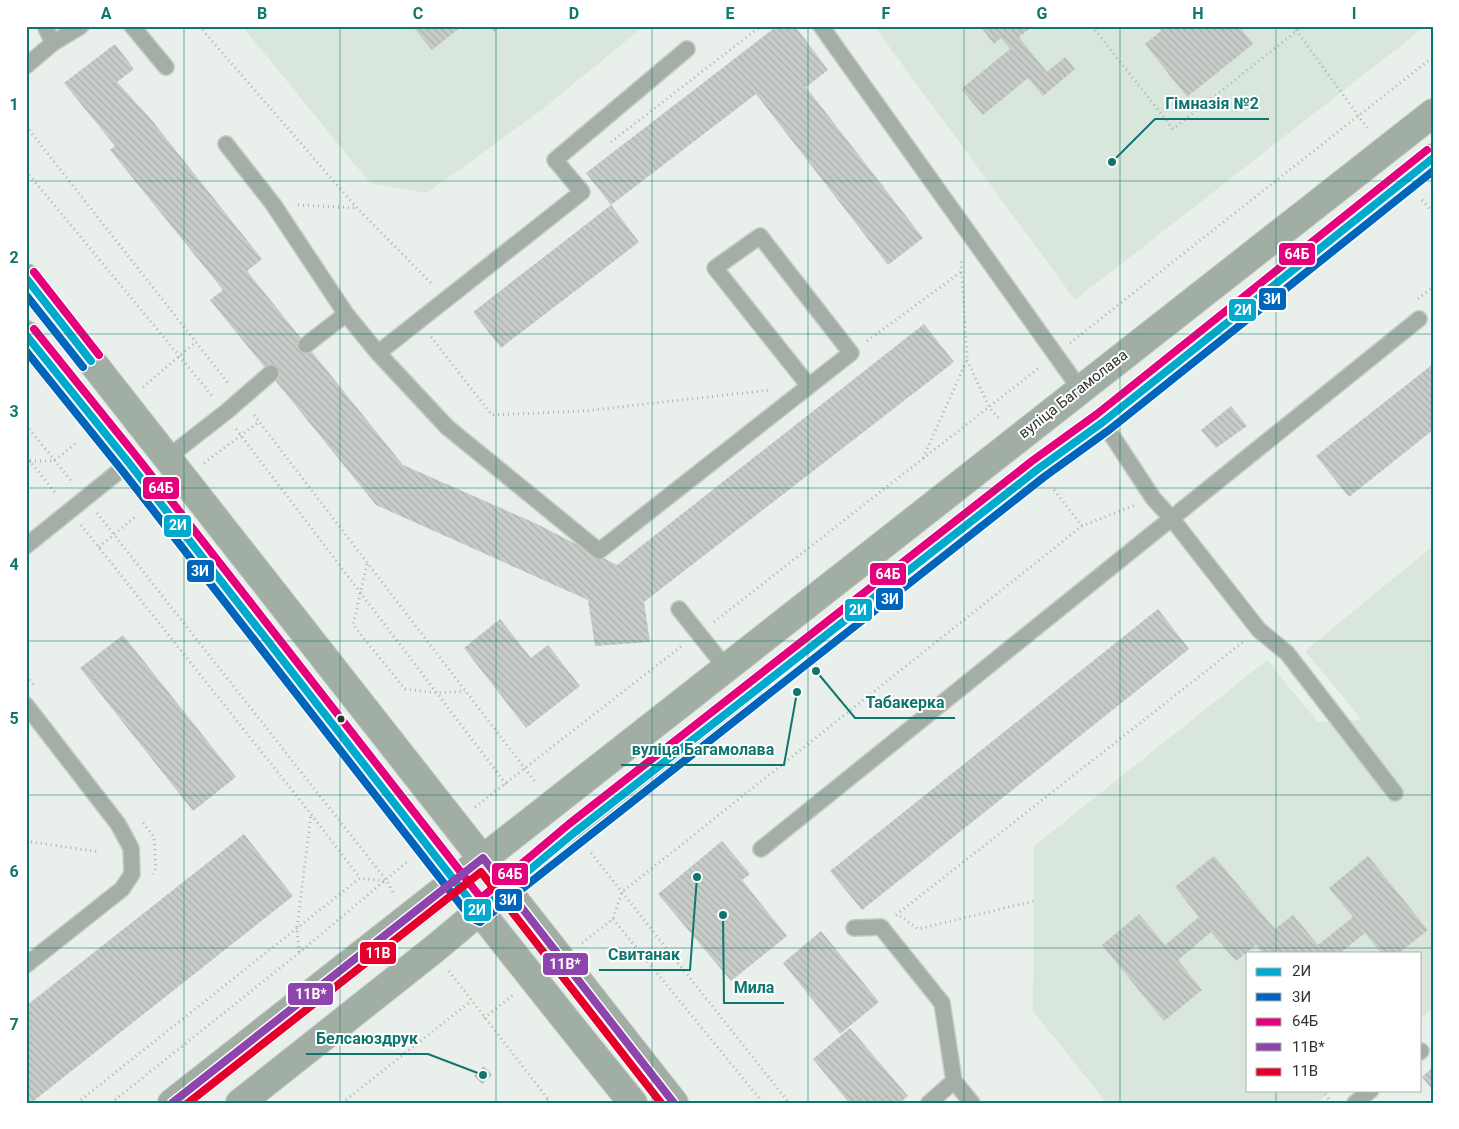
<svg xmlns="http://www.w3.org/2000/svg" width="1459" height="1129" viewBox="0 0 1459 1129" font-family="Roboto,sans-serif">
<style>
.built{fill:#d9e6dc}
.building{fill:url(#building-back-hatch)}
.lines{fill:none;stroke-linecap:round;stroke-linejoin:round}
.lane-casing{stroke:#c5c9c6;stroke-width:18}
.secondary-casing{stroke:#c5c9c6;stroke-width:30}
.path{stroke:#adb4ae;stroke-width:3;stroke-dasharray:1 4;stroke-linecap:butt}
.lane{stroke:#a3aea7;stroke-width:15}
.secondary{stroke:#a1aea4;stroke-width:28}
.bus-1-casing{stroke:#fff;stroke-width:11}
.bus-2-casing{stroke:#fff;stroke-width:11}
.bus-3-casing{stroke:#fff;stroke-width:11}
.bus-4-casing{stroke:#fff;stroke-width:11}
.bus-5-casing{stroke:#fff;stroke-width:11}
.bus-1{stroke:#00a9ce;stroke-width:8}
.bus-2{stroke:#0065bd;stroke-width:8}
.bus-3{stroke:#e5007d;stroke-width:8}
.bus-4{stroke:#8e44ad;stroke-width:8}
.bus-5{stroke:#e4002b;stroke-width:8}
.grid{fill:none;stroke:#0f766e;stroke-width:1;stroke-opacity:0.55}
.bus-dot{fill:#303431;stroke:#fff;stroke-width:2}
.labels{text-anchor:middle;stroke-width:4;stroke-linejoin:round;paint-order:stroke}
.street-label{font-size:15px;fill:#303431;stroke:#fff}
.leader{fill:none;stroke:#0f766e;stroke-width:2}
.callout-dot{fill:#0f766e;stroke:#fff;stroke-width:2}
.callout-label{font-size:16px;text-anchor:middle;font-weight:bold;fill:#0f766e;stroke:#fff;stroke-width:4;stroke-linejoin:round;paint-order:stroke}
.line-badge{stroke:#fff;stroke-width:2}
.badge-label{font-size:14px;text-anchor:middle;font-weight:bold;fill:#fff}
.neatline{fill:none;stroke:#0f766e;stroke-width:2}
.grid-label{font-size:16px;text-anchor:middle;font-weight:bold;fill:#0f766e}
</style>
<defs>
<pattern id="building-back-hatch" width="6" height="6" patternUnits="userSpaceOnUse" patternTransform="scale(1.25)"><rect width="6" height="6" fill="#c7ccc8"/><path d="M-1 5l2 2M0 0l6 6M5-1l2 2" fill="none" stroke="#abb0ac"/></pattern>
</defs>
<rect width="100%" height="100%" fill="#e9efea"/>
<path class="built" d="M 242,26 L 644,26 L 543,109 L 427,193 L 370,183 Z
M 874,26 L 1426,26 L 1075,300 Z
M 1433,546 L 1433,1009 L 1420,1019 L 1420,953 L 1248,953 L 1248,1090 L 1331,1090 L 1316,1103 L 1107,1103 L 1033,1011 L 1034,846 L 1267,660 L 1318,722 L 1362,720 L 1305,651 Z"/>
<path class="building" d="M 412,26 L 462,26 L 432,50 Z
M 489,26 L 502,26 L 494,32 Z
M 777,26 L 795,26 L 828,70 L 806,87 L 923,238 L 888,265 L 756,94 L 611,205 L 586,173 Z
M 980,26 L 1033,26 L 1019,37 L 1047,72 L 1065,57 L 1075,69 L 1043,96 L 1028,78 L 983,115 L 961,89 L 1010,49 L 1001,38 L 994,44 Z
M 1156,26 L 1239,26 L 1253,44 L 1187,97 L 1145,44 L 1161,31 Z
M 115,44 L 134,69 L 117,82 L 150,118 L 262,259 L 247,271 L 403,465 L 535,523 L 617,565 L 924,324 L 954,362 L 644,602 L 650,642 L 595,646 L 588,600 L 376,505 L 210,300 L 223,290 L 110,150 L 115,146 L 64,83 Z
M 611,205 L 639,242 L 501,348 L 473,312 Z
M 1433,364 L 1433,430 L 1349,497 L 1316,456 Z
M 1231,406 L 1247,426 L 1216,448 L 1201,430 Z
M 1158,609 L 1189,649 L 862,910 L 830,871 Z
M 500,619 L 531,658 L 548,645 L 580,686 L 526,728 L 464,648 Z
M 123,635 L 236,777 L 193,811 L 80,668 Z
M 817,664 L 823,671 L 816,677 L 810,670 Z
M 244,834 L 293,896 L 31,1103 L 26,1103 L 26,1006 Z
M 722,841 L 750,874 L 742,880 L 787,936 L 731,981 L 658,894 Z
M 1214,856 L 1275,929 L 1293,915 L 1318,945 L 1353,917 L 1329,888 L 1368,856 L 1428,930 L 1399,953 L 1381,953 L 1365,933 L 1340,953 L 1262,953 L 1256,945 L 1236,961 L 1211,932 L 1178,960 L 1202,990 L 1164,1021 L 1102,945 L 1139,914 L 1165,945 L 1199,917 L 1175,887 Z
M 821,931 L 879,1002 L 840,1034 L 783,963 Z
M 850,1028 L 908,1096 L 900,1103 L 849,1103 L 813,1059 Z
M 484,1066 L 492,1075 L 482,1084 L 474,1076 Z
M 1433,1067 L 1433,1090 L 1422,1077 Z"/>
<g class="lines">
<g class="lane-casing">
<path id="lane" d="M 45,26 L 53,43
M 132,26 L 166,67
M 821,26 L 1080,389
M 26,66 L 53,43 L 81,26
M 226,144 L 273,204 L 346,314 L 378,353 L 447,427 L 599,551 L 851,353 L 760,236 L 715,268 L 809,386
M 306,345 L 346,314
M 378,353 L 582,192 L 555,160 L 687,49
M 1103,422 L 1153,498 L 1172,519 L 1259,630 L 1287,653 L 1395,793
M 167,458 L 226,412 L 271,373
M 26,546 L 129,463
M 679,609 L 726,668
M 26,705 L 118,824 L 131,848 L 132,874 L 122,889 L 26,965
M 761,849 L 1419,319
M 854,928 L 881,927 L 942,1003 L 954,1081 L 929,1103
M 1420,1052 L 1421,1051
M 954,1081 L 972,1103
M 1355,1103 L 1371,1090"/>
</g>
<g class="secondary-casing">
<path id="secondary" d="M 26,278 L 674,1103
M 26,335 C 231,589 427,850 633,1103
M 172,1103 L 1433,113
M 240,1103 L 433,950 L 575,832 L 1038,469 L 1103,422 L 1433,158"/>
</g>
<path class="path" d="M 199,26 L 357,208 L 433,285
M 1092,26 L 1173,129 L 1303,26
M 1293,26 L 1368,129
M 26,126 L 228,383
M 611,142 L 761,26
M 26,171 L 214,398
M 1422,200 L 1433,213
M 298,205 L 356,208
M 1418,299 L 1433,287
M 431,337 L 492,415 L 584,411 L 770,390
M 867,341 L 961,272
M 1070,343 L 1433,57
M 967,360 L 989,407 L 1000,420
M 143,387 L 196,342
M 254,415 L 536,783
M 26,425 L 73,483
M 236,429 L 506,784
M 26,456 L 57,495
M 923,458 L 967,360 L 961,259
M 30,461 L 54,461 L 77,442
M 26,463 L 30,461 L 26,471
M 204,463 L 260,421
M 1054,490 L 1082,526
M 97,513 L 387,881 L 394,895
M 81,525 L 311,814 L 360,878
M 99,547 L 136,516
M 367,564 L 353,625 L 405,689 L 437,693 L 465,691
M 714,622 L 1040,367
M 26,676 L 35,686
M 475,807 L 683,645
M 143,823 L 154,837 L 156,868 L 153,874
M 26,841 L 100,852
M 591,853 L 789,1103
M 896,915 L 1243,642
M 900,916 L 918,929 L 1034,901
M 613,919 L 763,1103
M 582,943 L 613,919 L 622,892 L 1082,526 L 1135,505
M 299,952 L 297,929 L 311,814
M 449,971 L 551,1103
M 484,1018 L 513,995
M 1322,1090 L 1332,1103
M 77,1103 L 360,878 L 386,881
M 111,1103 L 299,953 L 408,861
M 342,1103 L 471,1001
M 543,1103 L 548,1099"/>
<use href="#lane" class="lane"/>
<use href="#secondary" class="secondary"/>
<g class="bus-1-casing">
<path id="bus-1" d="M 26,278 L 91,361
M 26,335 L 129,463 L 479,912 L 575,832 L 1038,469 L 1103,422 L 1433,158"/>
</g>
<g class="bus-2-casing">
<path id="bus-2" d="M 26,295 L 83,367
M 26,351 L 121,469 L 471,918 L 480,922 L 1044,477 L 1109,430 L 1433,171"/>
</g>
<g class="bus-3-casing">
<path id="bus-3" d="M 34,272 L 99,355
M 34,329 L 137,457 L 481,898 L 569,824 L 1032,461 L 1097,414 L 1427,150"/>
</g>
<g class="bus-4-casing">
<path id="bus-4" d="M 172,1103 L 483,858 L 674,1103"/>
</g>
<g class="bus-5-casing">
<path id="bus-5" d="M 188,1103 L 481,872 L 661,1103"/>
</g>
<use href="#bus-1" class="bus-1"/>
<use href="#bus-2" class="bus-2"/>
<use href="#bus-3" class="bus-3"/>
<use href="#bus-4" class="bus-4"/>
<use href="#bus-5" class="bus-5"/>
</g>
<path class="grid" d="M 184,26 L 184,1103M 340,26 L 340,1103M 496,26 L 496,1103M 652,26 L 652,1103M 808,26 L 808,1103M 964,26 L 964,1103M 1120,26 L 1120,1103M 1276,26 L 1276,953M 26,181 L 1433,181M 26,334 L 1433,334M 26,488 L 1433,488M 26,641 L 1433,641M 26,795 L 1433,795M 26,948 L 1433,948M 1276,1090 L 1276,1103"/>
<circle class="bus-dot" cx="341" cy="719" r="4.5"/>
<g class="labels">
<g class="street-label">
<text transform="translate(1073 394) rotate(-38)" y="5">вуліца Багамолава</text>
</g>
</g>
<path class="leader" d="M1112 162L1155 119H1269M816 671L855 718H955M797 692L784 765H621M697 877L690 970H599M723 915L724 1003H784M483 1075L428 1054H306"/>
<g class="callout-dot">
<circle cx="1112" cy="162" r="5"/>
<circle cx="816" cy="671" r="5"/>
<circle cx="797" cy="692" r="5"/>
<circle cx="697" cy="877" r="5"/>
<circle cx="723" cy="915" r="5"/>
<circle cx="483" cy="1075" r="5"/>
</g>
<g class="callout-label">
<text x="1212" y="109">Гімназія №2</text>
<text x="905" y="708">Табакерка</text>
<text x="703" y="755">вуліца Багамолава</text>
<text x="644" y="960">Свитанак</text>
<text x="754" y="993">Мила</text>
<text x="367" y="1044">Белсаюздрук</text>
</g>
<g class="line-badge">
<rect x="1278" y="242" width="38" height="24" rx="5" fill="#e5007d"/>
<rect x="1258" y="287" width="29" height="24" rx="5" fill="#0065bd"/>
<rect x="1228" y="298" width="29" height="24" rx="5" fill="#00a9ce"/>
<rect x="142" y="476" width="38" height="24" rx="5" fill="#e5007d"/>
<rect x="163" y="514" width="29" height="24" rx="5" fill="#00a9ce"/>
<rect x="186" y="559" width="29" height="24" rx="5" fill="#0065bd"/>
<rect x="869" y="562" width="38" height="24" rx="5" fill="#e5007d"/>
<rect x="875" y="587" width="29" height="24" rx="5" fill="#0065bd"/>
<rect x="844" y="598" width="29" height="24" rx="5" fill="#00a9ce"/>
<rect x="491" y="862" width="38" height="24" rx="5" fill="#e5007d"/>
<rect x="494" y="888" width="29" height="24" rx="5" fill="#0065bd"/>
<rect x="463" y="898" width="29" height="24" rx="5" fill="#00a9ce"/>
<rect x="359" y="941" width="38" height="24" rx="5" fill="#e4002b"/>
<rect x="542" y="952" width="47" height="24" rx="5" fill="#8e44ad"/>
<rect x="287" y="982" width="47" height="24" rx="5" fill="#8e44ad"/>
</g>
<g class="badge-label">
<text x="1297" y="259">64Б</text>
<text x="1272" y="304">3И</text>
<text x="1243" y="315">2И</text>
<text x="161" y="493">64Б</text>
<text x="178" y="530">2И</text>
<text x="200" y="576">3И</text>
<text x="888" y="579">64Б</text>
<text x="890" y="604">3И</text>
<text x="858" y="615">2И</text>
<text x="510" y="879">64Б</text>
<text x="508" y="905">3И</text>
<text x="477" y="915">2И</text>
<text x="378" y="958">11В</text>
<text x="565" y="969">11В*</text>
<text x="311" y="999">11В*</text>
</g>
<rect width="1459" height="1129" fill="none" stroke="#ffffff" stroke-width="55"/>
<rect x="1246" y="952" width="175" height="140" fill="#ffffff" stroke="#acaead"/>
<rect x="1256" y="968" width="25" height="8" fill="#00a9ce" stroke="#acaead"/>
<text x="1292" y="976" font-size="15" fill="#303431">2И</text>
<rect x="1256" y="993" width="25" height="8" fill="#0065bd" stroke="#acaead"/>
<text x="1292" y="1002" font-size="15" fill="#303431">3И</text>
<rect x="1256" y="1018" width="25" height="8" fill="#e5007d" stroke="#acaead"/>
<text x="1292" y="1026" font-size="15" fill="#303431">64Б</text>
<rect x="1256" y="1043" width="25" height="8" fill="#8e44ad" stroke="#acaead"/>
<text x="1292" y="1052" font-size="15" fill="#303431">11В*</text>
<rect x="1256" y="1068" width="25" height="8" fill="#e4002b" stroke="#acaead"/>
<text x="1292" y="1076" font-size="15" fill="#303431">11В</text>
<rect x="28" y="28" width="1404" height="1074" class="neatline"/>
<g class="grid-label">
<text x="106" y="19">A</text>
<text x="262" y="19">B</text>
<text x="418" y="19">C</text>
<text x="574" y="19">D</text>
<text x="730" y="19">E</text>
<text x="886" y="19">F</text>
<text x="1042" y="19">G</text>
<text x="1198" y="19">H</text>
<text x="1354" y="19">I</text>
<text x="14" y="110">1</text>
<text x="14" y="263">2</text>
<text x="14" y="417">3</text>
<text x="14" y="570">4</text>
<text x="14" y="724">5</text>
<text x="14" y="877">6</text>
<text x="14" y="1030">7</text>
</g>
</svg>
